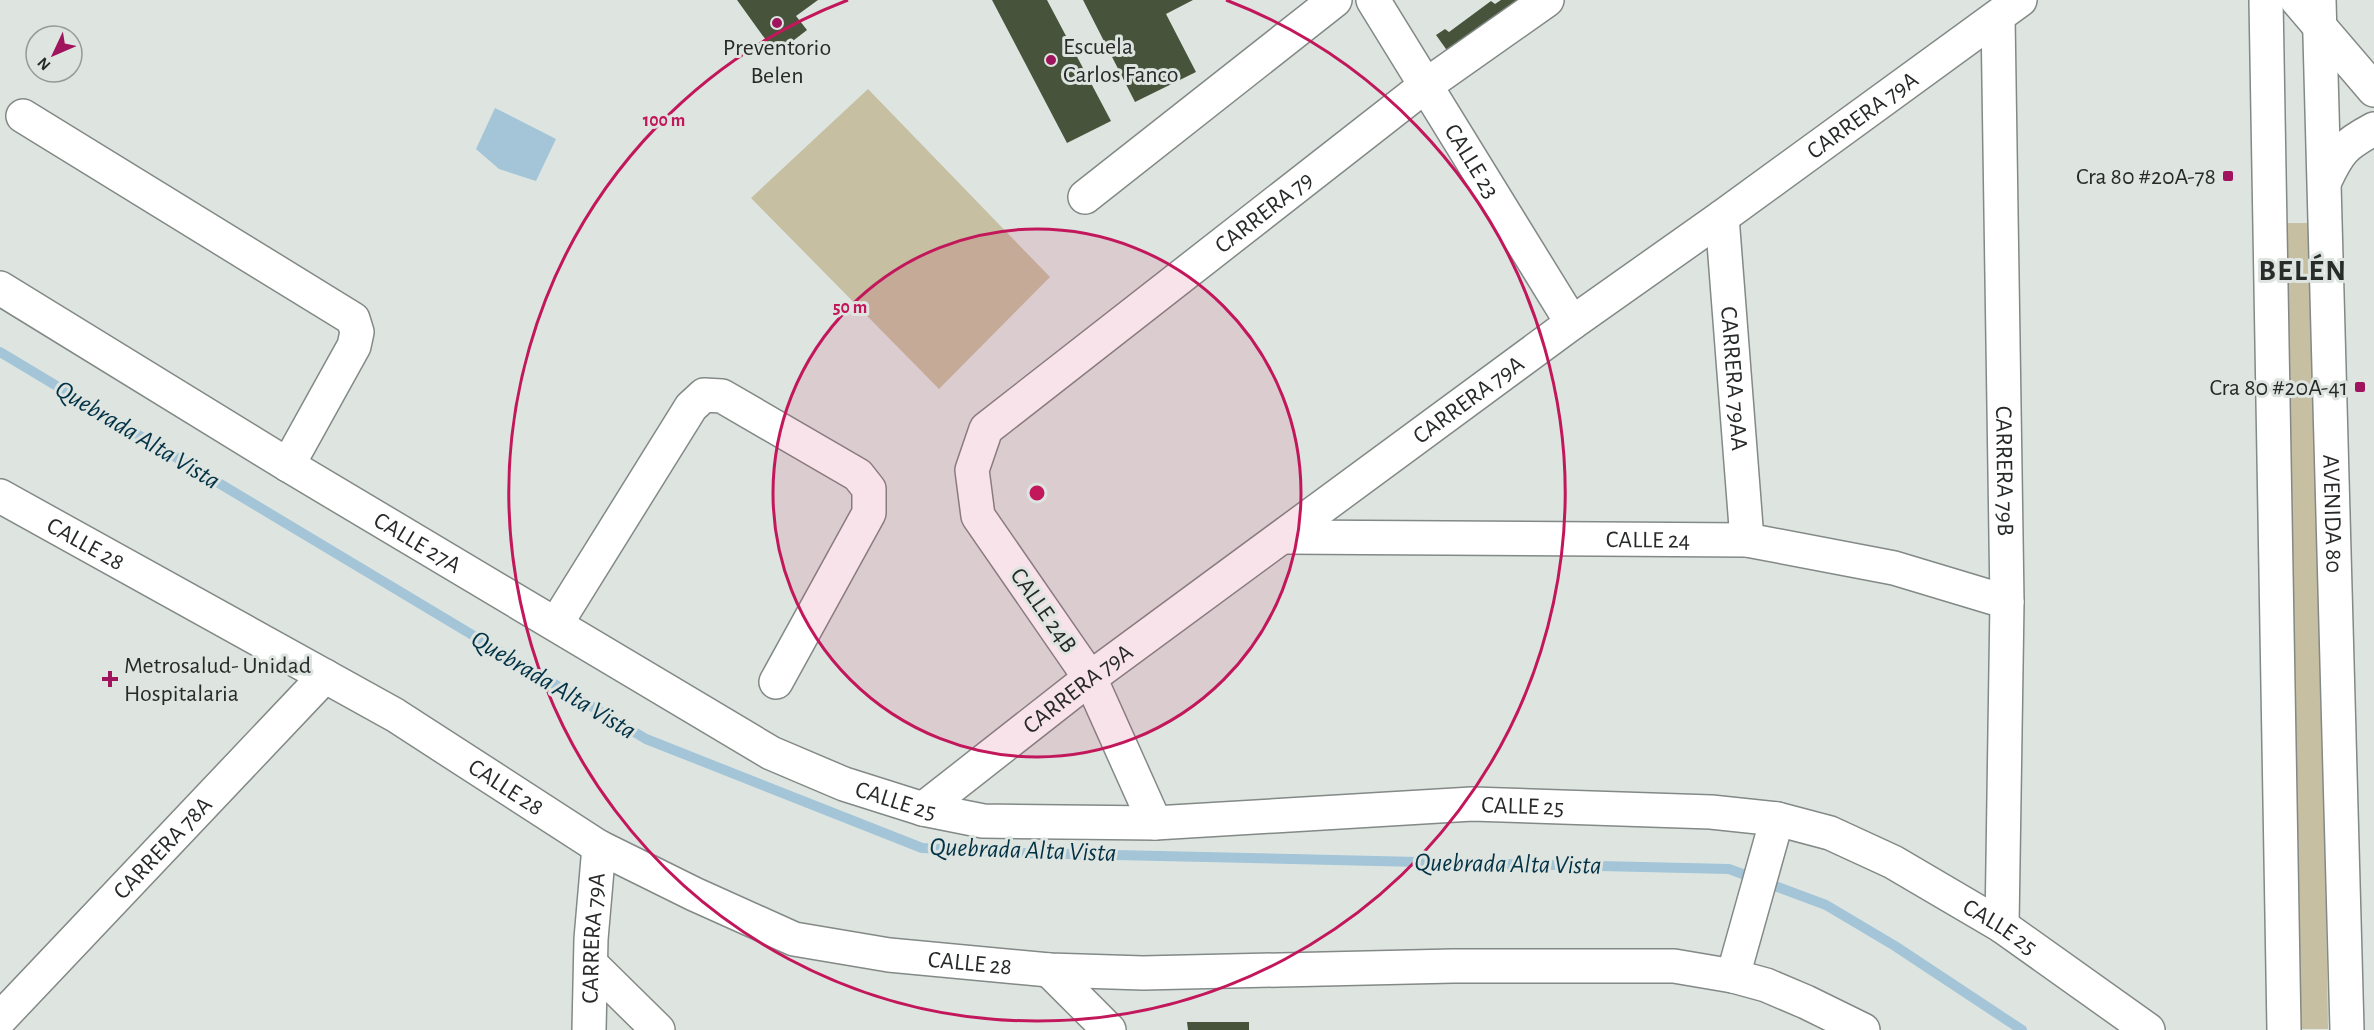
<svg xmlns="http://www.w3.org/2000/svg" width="2374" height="1030" viewBox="0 0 2374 1030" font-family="'Alegreya Sans',sans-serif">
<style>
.green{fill:#c6bfa1}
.water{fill:#a3c5d7}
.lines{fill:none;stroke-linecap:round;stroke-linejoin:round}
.stream{stroke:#a3c5d7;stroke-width:10}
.building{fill:#47543b}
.minor-casing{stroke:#828986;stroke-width:36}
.major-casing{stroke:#828986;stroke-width:36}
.minor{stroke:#fff;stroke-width:33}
.major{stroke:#fff;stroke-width:33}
.ring{fill:none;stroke:#c2185b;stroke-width:3}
.poi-dot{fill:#a0135d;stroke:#dee5e1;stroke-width:2}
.labels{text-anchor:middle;stroke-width:6;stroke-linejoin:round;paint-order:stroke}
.poi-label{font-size:24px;fill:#272a29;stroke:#dee5e1;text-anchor:start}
.street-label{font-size:24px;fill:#272a29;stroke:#dee5e1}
.water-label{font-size:26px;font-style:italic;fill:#023246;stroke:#dee5e1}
.district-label{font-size:30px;font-weight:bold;letter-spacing:1.5px;fill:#282d2b;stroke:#dee5e1}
.centre{fill:#c2185b;stroke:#dee5e1;stroke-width:3}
.ring-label{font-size:18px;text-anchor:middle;font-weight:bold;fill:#c2185b;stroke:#dee5e1;stroke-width:6;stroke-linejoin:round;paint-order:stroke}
</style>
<rect width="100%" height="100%" fill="#dee5e1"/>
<path class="green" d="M 868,89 L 1050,277 L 939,389 L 751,198 Z
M 2287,223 L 2315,223 L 2328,1029 L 2301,1029 Z"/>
<path class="water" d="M 495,108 L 556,139 L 536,181 L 499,169 L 476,149 Z"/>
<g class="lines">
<path class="stream" d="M 0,352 L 646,739 L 922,848 L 1025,853 L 1729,869 L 1826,905 L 1895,946 L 2022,1030"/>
</g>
<path class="building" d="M 737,0 L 818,0 L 796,16 L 807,30 L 776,54 Z
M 992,0 L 1047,0 L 1111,121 L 1067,143 Z
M 1083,0 L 1193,0 L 1166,14 L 1196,72 L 1135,102 Z
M 1501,0 L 1541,0 L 1456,63 L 1436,35 L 1445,29 L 1449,32 L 1491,1 L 1495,4 Z
M 1187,1022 L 1249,1022 L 1249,1030 L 1188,1030 Z"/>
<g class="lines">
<g class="minor-casing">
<g id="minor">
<path id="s1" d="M 1373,0 L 1572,323"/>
<path d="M 2297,0 L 2374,90"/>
<path id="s2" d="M 1998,17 L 2007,602 L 2002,926"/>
<path d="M 23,116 L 353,319 L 357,332 L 354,346 L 288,465"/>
<path d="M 1085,197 L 1335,0"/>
<path id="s3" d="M 1722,217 L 1747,540"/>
<path id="s4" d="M 0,288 L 288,465 L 771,753 L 844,784 L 923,809 L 983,821 L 1155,823 L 1472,804 L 1711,812 L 1777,819 L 1830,833 L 1893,862 L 2002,926 L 2148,1030"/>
<path id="s5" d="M 0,496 L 395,715 L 599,847 L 694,894 L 794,939 L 889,955 L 1049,970 L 1143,973 L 1453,966 L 1674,966 L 1733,976 L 1766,985 L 1806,1002 L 1863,1030"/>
<path id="s6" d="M 1284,537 L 1747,540 L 1894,568 L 2007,602"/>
<path d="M 556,624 L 691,407 L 704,395 L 722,396 L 858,475 L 869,489 L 869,513 L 776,682"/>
<path id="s7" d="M 923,809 L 1090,678 L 1572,323 L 1722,217 L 2020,0"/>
<path id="s8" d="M 1155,823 L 1090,678 L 978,516 L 972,470 L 986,429 L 1425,86 L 1547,0"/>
<path d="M 591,964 L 658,1030"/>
<path d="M 1049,970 L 1109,1030"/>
<path d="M 1733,976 L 1777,819"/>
<path id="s9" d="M 0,1019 L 325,676"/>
<path id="s10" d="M 589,1030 L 591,939 L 599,847"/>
</g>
</g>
<g class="major-casing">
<g id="major">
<path d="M 2266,0 L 2284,1030"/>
<path id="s11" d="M 2319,0 L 2347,1030"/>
<path d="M 2325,181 C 2339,151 2344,145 2374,129"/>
</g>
</g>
<use href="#minor" class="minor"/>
<use href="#major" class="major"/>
</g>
<circle cx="1037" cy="493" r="264" fill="#c2185b" fill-opacity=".12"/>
<g class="ring">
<circle cx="1037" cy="493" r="264"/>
<path d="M1226 0A528 528 0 1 1 848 0"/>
</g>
<g class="poi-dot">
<circle cx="777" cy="23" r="6"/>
<circle cx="1051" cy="60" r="6"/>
<rect x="2222" y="170" width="12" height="12" rx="3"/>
<rect x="2354" y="381" width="12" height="12" rx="3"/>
<path d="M107 670h6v6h6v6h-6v6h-6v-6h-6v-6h6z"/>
</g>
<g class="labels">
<g class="poi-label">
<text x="1063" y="54">Escuela<tspan x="1063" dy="28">Carlos Fanco</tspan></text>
<text x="777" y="55" text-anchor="middle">Preventorio<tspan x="777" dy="28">Belen</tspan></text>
<text x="2216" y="184" text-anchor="end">Cra 80 #20A-78</text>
<text x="2348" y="395" text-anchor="end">Cra 80 #20A-41</text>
<text x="124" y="673">Metrosalud- Unidad<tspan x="124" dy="28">Hospitalaria</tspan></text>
</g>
<g class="street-label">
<text dy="8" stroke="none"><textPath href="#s7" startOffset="1168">CARRERA 79A</textPath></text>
<text dy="8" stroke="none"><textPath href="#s1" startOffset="189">CALLE 23</textPath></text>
<text dy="8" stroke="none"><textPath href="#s8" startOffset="798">CARRERA 79</textPath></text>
<text dy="8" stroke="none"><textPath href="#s3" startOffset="162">CARRERA 79AA</textPath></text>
<text dy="8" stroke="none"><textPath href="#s7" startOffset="682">CARRERA 79A</textPath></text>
<text dy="8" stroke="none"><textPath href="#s2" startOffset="454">CARRERA 79B</textPath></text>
<text dy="8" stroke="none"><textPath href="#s11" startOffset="514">AVENIDA 80</textPath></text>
<text dy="8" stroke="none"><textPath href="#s6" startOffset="364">CALLE 24</textPath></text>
<text dy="8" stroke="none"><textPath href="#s4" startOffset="489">CALLE 27A</textPath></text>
<text dy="8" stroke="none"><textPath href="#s5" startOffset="98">CALLE 28</textPath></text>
<text transform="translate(1044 610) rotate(55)" y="8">CALLE 24B</text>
<text dy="8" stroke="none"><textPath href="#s7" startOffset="196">CARRERA 79A</textPath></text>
<text dy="8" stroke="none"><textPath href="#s5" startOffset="584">CALLE 28</textPath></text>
<text dy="8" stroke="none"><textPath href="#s4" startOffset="1034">CALLE 25</textPath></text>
<text dy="8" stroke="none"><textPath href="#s4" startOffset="1664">CALLE 25</textPath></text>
<text dy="8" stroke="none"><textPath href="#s9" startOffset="236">CARRERA 78A</textPath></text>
<text dy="8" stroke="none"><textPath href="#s4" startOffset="2168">CALLE 25</textPath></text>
<text dy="8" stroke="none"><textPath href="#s10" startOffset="92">CARRERA 79A</textPath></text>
<text dy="8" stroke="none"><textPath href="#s5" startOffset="1088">CALLE 28</textPath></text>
</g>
<g class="water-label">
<text transform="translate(138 434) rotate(31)" y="9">Quebrada Alta Vista</text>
<text transform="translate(554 684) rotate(31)" y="9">Quebrada Alta Vista</text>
<text transform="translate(1023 849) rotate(2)" y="9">Quebrada Alta Vista</text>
<text transform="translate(1508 863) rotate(1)" y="9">Quebrada Alta Vista</text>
</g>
<g class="district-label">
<text x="2303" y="280">BELÉN</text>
</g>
</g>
<circle cx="1037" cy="493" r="9" class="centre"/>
<g class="ring-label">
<text x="664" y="126">100 m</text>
<text x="850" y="313">50 m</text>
</g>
<g transform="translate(54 54) rotate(226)"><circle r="28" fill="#dee5e1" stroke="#959a97" stroke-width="1.5"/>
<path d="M0-4.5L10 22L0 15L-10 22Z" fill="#a0135d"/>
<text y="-9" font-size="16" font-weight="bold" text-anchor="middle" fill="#272a29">N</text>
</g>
</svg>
